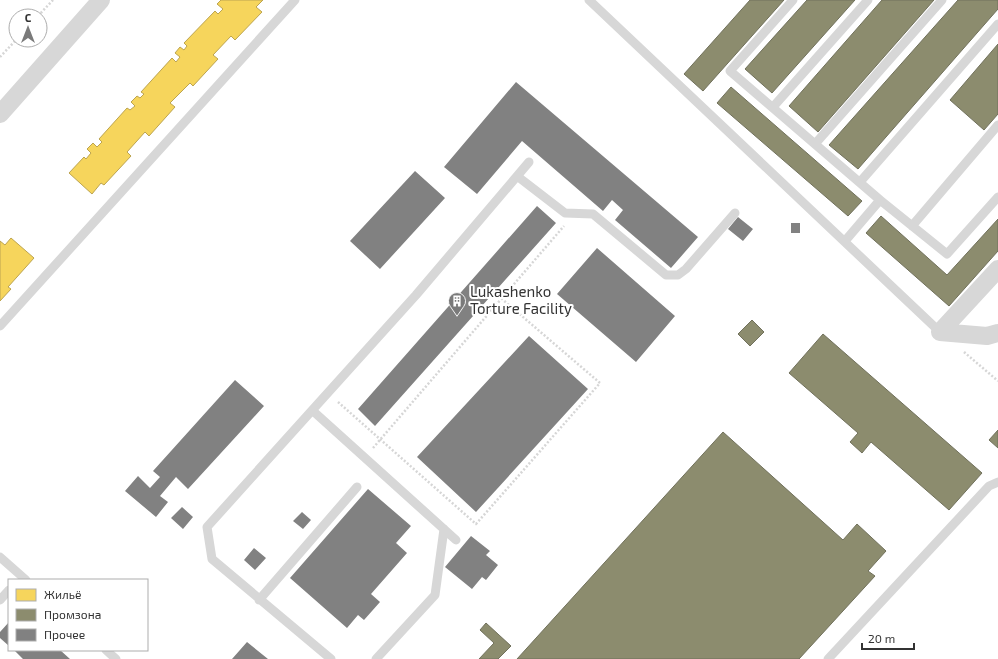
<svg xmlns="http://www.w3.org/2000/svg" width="998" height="659" viewBox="0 0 998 659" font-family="'Exo 2',sans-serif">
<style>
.homes{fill:#f6d55c;stroke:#bca450}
.industry{fill:#8c8c6e;stroke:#71715c}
.building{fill:#818181}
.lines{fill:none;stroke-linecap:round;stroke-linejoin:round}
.path{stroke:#d6d6d6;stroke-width:2.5;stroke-dasharray:2 2;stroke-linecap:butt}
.lane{stroke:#d7d7d7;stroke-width:9}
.street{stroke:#d7d7d7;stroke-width:18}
.labels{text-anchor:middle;stroke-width:4;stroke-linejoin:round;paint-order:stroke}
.poi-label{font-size:15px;fill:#333;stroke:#fff;text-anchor:start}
</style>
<rect width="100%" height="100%" fill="#fff"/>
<path class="homes" d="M 221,0 L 263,0 L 256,7 L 262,12 L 235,40 L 231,36 L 213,55 L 218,59 L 193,86 L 190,83 L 170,103 L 175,107 L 149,136 L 145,132 L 127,152 L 131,156 L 104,185 L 101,183 L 92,194 L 69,173 L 84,157 L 86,159 L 91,153 L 87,149 L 93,143 L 97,147 L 102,142 L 99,139 L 127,108 L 130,110 L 135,106 L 131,102 L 137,96 L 140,98 L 144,94 L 141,92 L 172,58 L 176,62 L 180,57 L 175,53 L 180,47 L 184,50 L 187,46 L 184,43 L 215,11 L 218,14 L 223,9 L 217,4 Z
M 11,238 L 34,258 L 8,287 L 11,289 L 0,301 L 0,241 L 5,245 Z"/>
<path class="industry" d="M 750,0 L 784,0 L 703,91 L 684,74 Z
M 807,0 L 855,0 L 772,93 L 745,69 Z
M 882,0 L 934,0 L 818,132 L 789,106 Z
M 958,0 L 998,0 L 998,9 L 858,169 L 829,145 Z
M 998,44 L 998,114 L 984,130 L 950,100 Z
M 731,87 L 862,201 L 848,216 L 717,103 Z
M 881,216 L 947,275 L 998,219 L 998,251 L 949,306 L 866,233 Z
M 752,320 L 764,332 L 750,346 L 738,334 Z
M 823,334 L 982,473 L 949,510 L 871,442 L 862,453 L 850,442 L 858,433 L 789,373 Z
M 998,430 L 998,448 L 989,440 Z
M 723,432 L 843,540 L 857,524 L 886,551 L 868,571 L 875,576 L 799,659 L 517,659 Z
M 486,623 L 511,646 L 498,659 L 479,659 L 494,643 L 480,630 Z"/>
<path class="building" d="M 516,82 L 698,237 L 671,268 L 615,220 L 623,210 L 612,200 L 603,211 L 522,141 L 477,194 L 444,167 Z
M 415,171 L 445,198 L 380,269 L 350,241 Z
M 537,206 L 556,223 L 375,426 L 358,409 Z
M 738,217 L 753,229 L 743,241 L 728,229 Z
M 791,223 L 800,223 L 800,233 L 791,233 Z
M 597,248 L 675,316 L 636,362 L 557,294 Z
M 529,336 L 588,389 L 476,512 L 417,457 Z
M 235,380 L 264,406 L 188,489 L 176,477 L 160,496 L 168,502 L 156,517 L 125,491 L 138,476 L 150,488 L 160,477 L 153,471 Z
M 368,489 L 411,526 L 396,543 L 407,553 L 371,594 L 380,602 L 364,620 L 358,615 L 347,628 L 290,578 Z
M 182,507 L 193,517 L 183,529 L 171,518 Z
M 302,512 L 311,520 L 303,529 L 293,521 Z
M 471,536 L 490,551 L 486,555 L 498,565 L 486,580 L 482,577 L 472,589 L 445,567 Z
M 254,548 L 266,558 L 255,570 L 244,560 Z
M 9,622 L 9,646 L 0,638 L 0,632 Z
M 247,642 L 268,659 L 232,659 Z
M 14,650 L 60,650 L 70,659 L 23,659 Z"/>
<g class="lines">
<path class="path" d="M 38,16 L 53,0
M 0,57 L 16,40
M 964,352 L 998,381
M 338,402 L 476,524 L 600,383 L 502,299
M 373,448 L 564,226"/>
<path class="lane" d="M 589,0 L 940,332
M 793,0 L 730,71 L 880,200 L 845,241
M 773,107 L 868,0
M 815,144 L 942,0
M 517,176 L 565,213 L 593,214 L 666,275 L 678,275 L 686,269 L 735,213
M 860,182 L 998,24
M 880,200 L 947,254 L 998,197
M 912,226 L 998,125
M 0,326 L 295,0
M 313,411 L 456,540
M 0,557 L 26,580
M 0,600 L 9,590
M 259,600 L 357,487
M 106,650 L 116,659
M 331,659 L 212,559 L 207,527 L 416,295 L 529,162
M 376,659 L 435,595 L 444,529
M 828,659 L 989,486 L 998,482"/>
<path class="street" d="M 0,114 L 101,0
M 940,332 L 998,269
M 940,332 L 987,336 L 998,333"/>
</g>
<defs>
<g id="building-pin" transform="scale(0.9)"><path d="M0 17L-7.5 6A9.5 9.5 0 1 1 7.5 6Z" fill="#7a7a7a" stroke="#fff"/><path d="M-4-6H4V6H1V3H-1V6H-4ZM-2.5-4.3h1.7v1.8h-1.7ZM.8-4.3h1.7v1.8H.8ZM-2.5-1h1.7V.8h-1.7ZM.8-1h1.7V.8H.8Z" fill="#fff"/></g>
</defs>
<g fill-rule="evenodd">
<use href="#building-pin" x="457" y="301"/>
</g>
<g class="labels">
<g class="poi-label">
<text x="470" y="297">Lukashenko<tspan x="470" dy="17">Torture Facility</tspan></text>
</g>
</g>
<rect x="8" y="579" width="140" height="72" fill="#ffffff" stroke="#adadad"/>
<rect x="16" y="589" width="20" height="12" fill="#f6d55c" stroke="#adadad"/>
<text x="44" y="599" font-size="12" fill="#333333">Жильё</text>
<rect x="16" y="609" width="20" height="12" fill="#8c8c6e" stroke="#adadad"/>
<text x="44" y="619" font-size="12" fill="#333333">Промзона</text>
<rect x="16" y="629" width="20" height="12" fill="#818181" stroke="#adadad"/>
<text x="44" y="639" font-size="12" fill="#333333">Прочее</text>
<g transform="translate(28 28)"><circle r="19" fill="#ffffff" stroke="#adadad"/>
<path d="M0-3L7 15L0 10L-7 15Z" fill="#7a7a7a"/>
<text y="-6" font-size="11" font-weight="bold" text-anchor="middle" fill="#333333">С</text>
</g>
<path d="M862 643v6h52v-6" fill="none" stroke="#333333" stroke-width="2"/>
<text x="868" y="643" font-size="12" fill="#333333" stroke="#ffffff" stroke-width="3" paint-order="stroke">20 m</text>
</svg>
